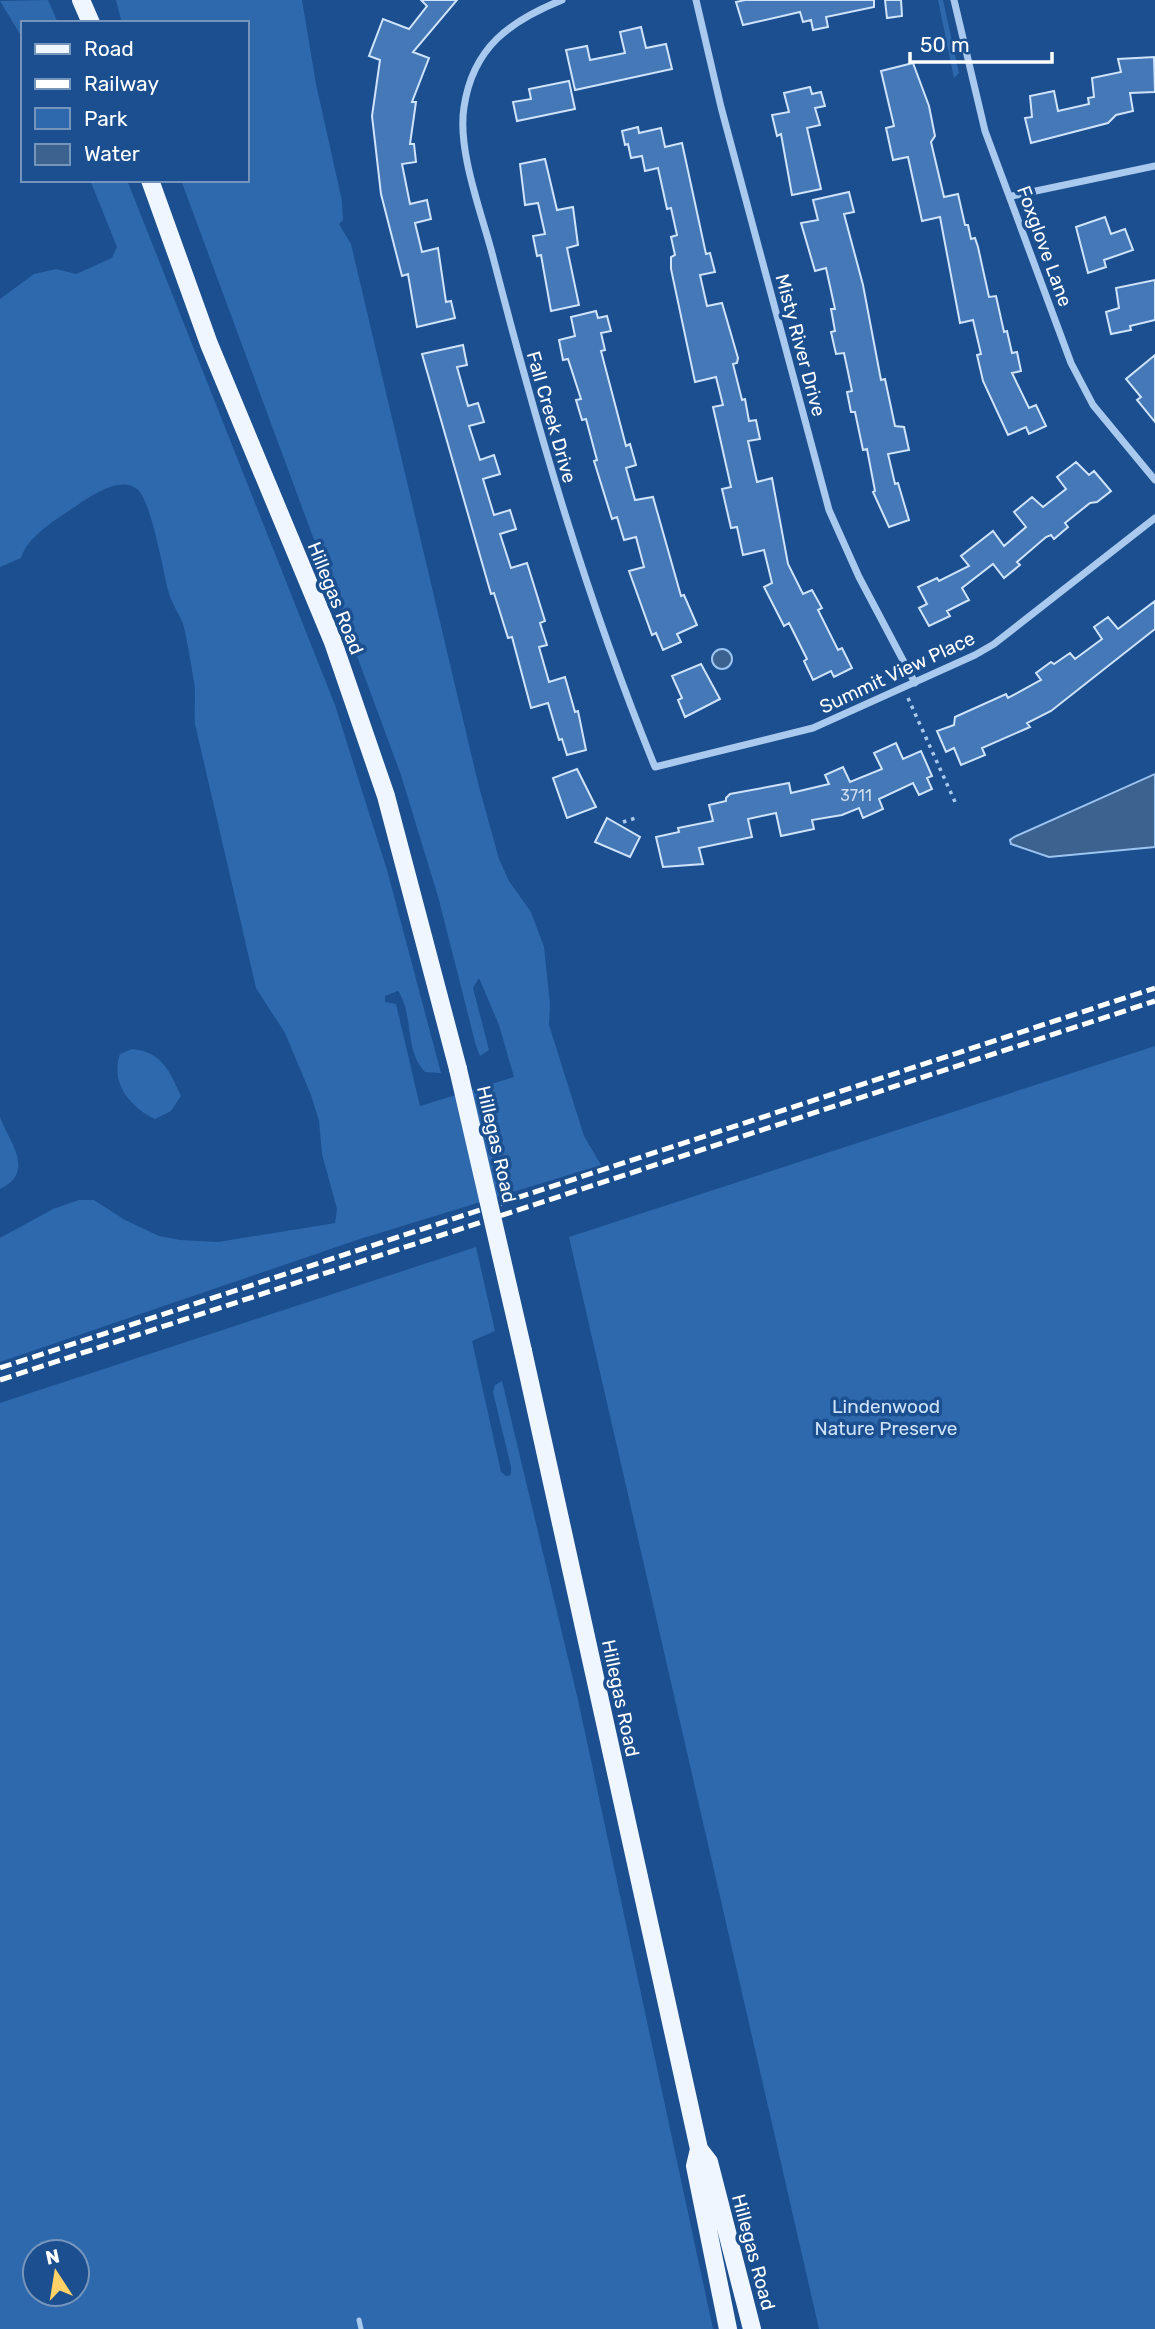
<svg xmlns="http://www.w3.org/2000/svg" width="1155" height="2329" viewBox="0 0 1155 2329" font-family="Rubik,sans-serif">
<style>
.green{fill:#2e69ad;fill-rule:evenodd}
.water{fill:#3c6290;stroke:#9cc4f0;stroke-width:2}
.building{fill:#4478b7;stroke:#cfe3fa;stroke-width:2}
.lines{fill:none;stroke-linecap:round;stroke-linejoin:round}
.path{stroke:#a9c9ee;stroke-width:3.5;stroke-dasharray:3.5 5;stroke-linecap:butt}
.lane{stroke:#a9c9ee;stroke-width:5}
.street{stroke:#a9c9ee;stroke-width:7}
.primary{stroke:#f0f6ff;stroke-width:18}
.rail{stroke:#fff;stroke-width:5;stroke-dasharray:12 5;stroke-linecap:butt}
.primary-bridge{stroke:#f0f6ff;stroke-width:18}
.labels{text-anchor:middle;stroke-width:7;stroke-linejoin:round;paint-order:stroke}
.number-label{font-size:16px;fill:#d0dded}
.street-label{font-size:19px;fill:#fff;stroke:#1b4f8f}
.park-label{font-size:19px;fill:#cfe3fa;stroke:#1b4f8f}
</style>
<rect width="100%" height="100%" fill="#1b4f8f"/>
<path class="green" d="M 48,0 L 58,23 L 23,23 L 23,39 L 0,1 Z
M 116,0 L 302,0 L 316,84 L 342,201 L 343,220 L 339,224 L 351,244 L 478,783 L 499,859 L 509,881 L 531,912 L 544,947 L 550,1004 L 549,1025 L 584,1136 L 601,1165 L 360,1239 L 0,1362 L 0,1238 L 53,1209 L 79,1200 L 94,1200 L 125,1220 L 159,1236 L 180,1240 L 218,1242 L 335,1223 L 337,1209 L 322,1154 L 319,1121 L 311,1095 L 285,1033 L 256,988 L 195,724 C 194,710 196,695 194,681 C 192,670 186,633 183,624 C 178,612 171,602 168,590 C 163,570 151,500 137,489 C 120,476 93,495 79,504 C 60,517 28,535 21,558 L 0,567 L 0,299 L 34,274 L 56,269 L 76,274 L 112,258 L 117,247 L 90,180 L 127,180 L 335,705 L 387,870 L 441,1073 L 425,1072 C 404,1050 414,1014 398,991 L 385,996 L 385,1002 L 396,1004 L 420,1106 L 514,1077 L 499,1025 L 479,978 L 473,988 L 489,1050 L 480,1056 L 476,1046 L 439,900 L 401,775 L 181,180 L 247,180 L 247,23 L 122,23 Z
M 938,0 L 943,0 L 959,73 L 954,78 Z
M 1155,1046 L 1155,2329 L 819,2329 L 569,1237 Z
M 132,1049 C 162,1052 169,1070 181,1096 L 171,1111 L 155,1119 C 130,1107 110,1083 120,1054 Z
M 0,1117 C 8,1140 37,1172 0,1189 Z
M 476,1247 L 495,1331 L 472,1341 L 501,1472 L 506,1476 L 511,1475 L 511,1467 L 493,1392 L 495,1385 L 502,1381 L 578,1700 L 713,2329 L 0,2329 L 0,1403 ZM 35,2252 L 77,2252 L 77,2294 L 35,2294 Z"/>
<path class="water" d="M712 659a10 10 0 1 1 20 0a10 10 0 1 1-20 0Z
M 1155,774 L 1155,847 L 1049,857 L 1011,844 L 1010,840 L 1014,837 Z"/>
<path class="building" d="M 421,0 L 457,0 L 413,52 L 429,58 L 412,102 L 416,102 L 410,144 L 414,144 L 416,162 L 402,164 L 410,204 L 427,200 L 431,219 L 415,223 L 422,252 L 438,248 L 446,302 L 451,301 L 455,318 L 417,327 L 408,274 L 402,276 L 381,194 L 372,116 L 380,60 L 369,56 L 383,19 L 409,29 L 427,6 Z
M 745,0 L 874,0 L 874,7 L 826,17 L 828,27 L 813,30 L 811,20 L 803,22 L 800,12 L 743,25 L 736,2 Z
M 885,0 L 901,0 L 902,16 L 887,18 Z
M 641,27 L 646,48 L 666,44 L 672,69 L 575,90 L 566,50 L 587,46 L 590,60 L 625,53 L 620,32 Z
M 1154,57 L 1155,92 L 1130,93 L 1133,111 L 1116,115 L 1108,123 L 1031,143 L 1025,118 L 1032,117 L 1030,96 L 1054,91 L 1058,111 L 1089,104 L 1088,98 L 1094,97 L 1092,78 L 1121,72 L 1118,59 Z
M 913,63 L 929,106 L 935,136 L 931,142 L 944,197 L 958,194 L 965,225 L 968,225 L 971,239 L 975,238 L 978,247 L 989,297 L 996,296 L 1004,332 L 1007,331 L 1012,353 L 1017,352 L 1021,371 L 1012,373 L 1029,408 L 1036,405 L 1046,426 L 1029,434 L 1026,427 L 1008,435 L 983,381 L 977,355 L 981,354 L 973,320 L 960,323 L 940,217 L 922,221 L 908,157 L 893,160 L 886,128 L 894,126 L 881,71 Z
M 569,81 L 575,109 L 517,121 L 513,102 L 531,99 L 529,89 Z
M 810,87 L 812,94 L 821,92 L 825,106 L 815,108 L 820,125 L 807,128 L 821,189 L 792,195 L 781,134 L 777,136 L 772,115 L 789,112 L 784,93 Z
M 638,127 L 639,133 L 661,128 L 665,147 L 682,143 L 706,254 L 710,253 L 715,272 L 700,275 L 707,306 L 722,303 L 738,358 L 737,363 L 733,364 L 742,400 L 745,399 L 749,421 L 756,420 L 760,439 L 748,441 L 757,482 L 772,478 L 788,564 L 803,594 L 812,590 L 822,608 L 818,610 L 838,650 L 842,648 L 852,668 L 834,677 L 831,671 L 813,680 L 804,661 L 807,659 L 789,623 L 784,626 L 764,587 L 772,583 L 764,550 L 743,555 L 737,527 L 731,528 L 722,489 L 731,487 L 713,407 L 723,405 L 716,377 L 695,382 L 671,269 L 671,257 L 675,255 L 671,237 L 677,235 L 671,208 L 667,209 L 658,168 L 645,171 L 642,156 L 631,158 L 628,144 L 625,145 L 622,131 Z
M 545,159 L 557,210 L 573,207 L 578,245 L 567,248 L 579,305 L 551,311 L 541,255 L 537,256 L 533,236 L 545,234 L 538,203 L 525,205 L 520,164 Z
M 849,192 L 854,212 L 844,214 L 863,285 L 881,380 L 885,379 L 895,426 L 904,427 L 909,450 L 888,454 L 895,484 L 898,483 L 909,520 L 889,527 L 873,492 L 875,491 L 867,449 L 863,450 L 855,412 L 851,412 L 847,392 L 852,391 L 844,353 L 836,354 L 831,332 L 835,331 L 831,309 L 835,309 L 826,268 L 815,271 L 801,223 L 818,220 L 813,200 Z
M 1105,217 L 1111,234 L 1125,229 L 1133,250 L 1104,260 L 1106,267 L 1088,273 L 1076,227 Z
M 1155,280 L 1155,320 L 1130,326 L 1131,330 L 1111,334 L 1106,312 L 1119,308 L 1116,288 Z
M 596,311 L 598,318 L 607,316 L 611,331 L 601,333 L 605,350 L 601,351 L 626,446 L 630,444 L 636,465 L 626,468 L 635,500 L 653,497 L 681,596 L 684,595 L 697,625 L 677,634 L 681,642 L 663,650 L 656,633 L 652,635 L 629,571 L 644,567 L 636,537 L 624,540 L 617,517 L 612,519 L 594,461 L 597,460 L 586,419 L 582,420 L 576,400 L 581,399 L 568,359 L 563,360 L 559,340 L 575,336 L 571,317 Z
M 463,345 L 467,365 L 457,367 L 468,406 L 478,403 L 484,422 L 469,426 L 480,460 L 494,455 L 500,474 L 483,479 L 494,515 L 510,510 L 516,529 L 500,534 L 511,568 L 527,563 L 545,621 L 540,623 L 547,645 L 539,647 L 549,682 L 565,677 L 575,712 L 578,711 L 586,750 L 567,755 L 562,739 L 559,740 L 548,703 L 531,708 L 512,637 L 508,638 L 494,593 L 491,594 L 422,354 Z
M 1155,355 L 1155,422 L 1137,400 L 1141,397 L 1126,379 Z
M 1076,462 L 1089,475 L 1094,471 L 1111,491 L 1097,502 L 1090,503 L 1065,523 L 1068,527 L 1054,539 L 1051,535 L 1046,537 L 1017,562 L 1020,565 L 1004,578 L 993,564 L 962,588 L 969,600 L 947,611 L 950,616 L 929,626 L 919,608 L 927,604 L 918,587 L 937,578 L 939,581 L 969,566 L 961,556 L 993,531 L 1004,546 L 1026,527 L 1014,512 L 1032,497 L 1043,507 L 1066,489 L 1057,477 Z
M 1155,601 L 1155,629 L 1051,711 L 1027,723 L 1030,727 L 982,748 L 985,755 L 961,765 L 954,748 L 946,752 L 937,731 L 954,725 L 955,717 L 1006,694 L 1008,698 L 1041,680 L 1036,673 L 1051,662 L 1054,664 L 1070,653 L 1075,659 L 1102,639 L 1094,627 L 1108,617 L 1118,629 Z
M 701,664 L 720,699 L 685,717 L 678,700 L 682,698 L 672,676 Z
M 896,743 L 903,759 L 921,751 L 932,776 L 927,778 L 932,789 L 919,795 L 913,783 L 879,799 L 883,809 L 863,818 L 859,808 L 842,815 L 812,820 L 814,829 L 781,836 L 776,813 L 748,819 L 752,837 L 699,848 L 703,864 L 663,867 L 656,837 L 679,832 L 678,828 L 713,821 L 709,805 L 726,801 L 726,798 L 730,794 L 789,783 L 791,793 L 829,784 L 825,775 L 843,767 L 850,782 L 882,769 L 874,753 Z
M 577,769 L 596,807 L 567,818 L 553,778 Z
M 607,818 L 640,837 L 630,857 L 595,842 Z"/>
<g class="lines">
<path class="path" d="M 908,698 L 956,804
M 623,822 L 639,817"/>
<path class="lane" d="M 359,2320 L 361,2329"/>
<path class="street" d="M 562,0 C 510,21 473,47 464,107 C 457,151 482,214 493,257 C 538,431 587,601 655,767 L 813,728 L 975,655 L 994,644 L 1155,518
M 696,0 L 721,107 L 829,510 L 859,577 L 915,683
M 954,0 L 985,131 L 1071,363 L 1093,405 L 1155,480
M 1012,196 L 1155,166"/>
<path class="primary" d="M 81,0 L 91,23
M 150,180 L 209,344 L 333,642 L 386,796 L 458,1069
M 523,1351 L 699,2149 L 695,2166 L 728,2329
M 699,2149 L 709,2162 L 752,2329"/>
<path class="rail" d="M 0,1368 L 1155,988
M 0,1380 L 1155,1001"/>
<path class="primary-bridge" d="M 458,1069 L 523,1351"/>
</g>
<g class="labels">
<g class="number-label">
<text x="856" y="801">3711</text>
</g>
<g class="street-label">
<text transform="translate(1045 246) rotate(70)" y="7">Foxglove Lane</text>
<text transform="translate(801 345) rotate(75)" y="7">Misty River Drive</text>
<text transform="translate(552 417) rotate(74)" y="7">Fall Creek Drive</text>
<text transform="translate(336 598) rotate(68)" y="7">Hillegas Road</text>
<text transform="translate(897 672) rotate(-25)" y="7">Summit View Place</text>
<text transform="translate(497 1144) rotate(77)" y="7">Hillegas Road</text>
<text transform="translate(621 1698) rotate(78)" y="7">Hillegas Road</text>
<text transform="translate(754 2252) rotate(75)" y="7">Hillegas Road</text>
</g>
<g class="park-label">
<text x="886" y="1413">Lindenwood<tspan x="886" dy="22">Nature Preserve</tspan></text>
</g>
</g>
<rect x="21" y="21" width="228" height="161" fill="#1b4f8f" stroke="#7695bc" stroke-width="2"/>
<rect x="35" y="44" width="35" height="10" fill="#f0f6ff" stroke="#7695bc" stroke-width="2"/>
<text x="84" y="56" font-size="21" fill="#ffffff">Road</text>
<rect x="35" y="79" width="35" height="10" fill="#ffffff" stroke="#7695bc" stroke-width="2"/>
<text x="84" y="91" font-size="21" fill="#ffffff">Railway</text>
<rect x="35" y="108" width="35" height="21" fill="#2e69ad" stroke="#7695bc" stroke-width="2"/>
<text x="84" y="126" font-size="21" fill="#ffffff">Park</text>
<rect x="35" y="144" width="35" height="21" fill="#3c6290" stroke="#7695bc" stroke-width="2"/>
<text x="84" y="161" font-size="21" fill="#ffffff">Water</text>
<g transform="translate(56 2273) rotate(348)"><circle r="33" fill="#1b4f8f" stroke="#7695bc" stroke-width="2"/>
<path d="M0-5L12 26L0 18L-12 26Z" fill="#ffd166"/>
<text y="-10" font-size="19" font-weight="bold" text-anchor="middle" fill="#ffffff">N</text>
</g>
<path d="M910 52v10h142v-10" fill="none" stroke="#ffffff" stroke-width="3.5"/>
<text x="920" y="52" font-size="21" fill="#ffffff" stroke="#1b4f8f" stroke-width="5" paint-order="stroke">50 m</text>
</svg>
